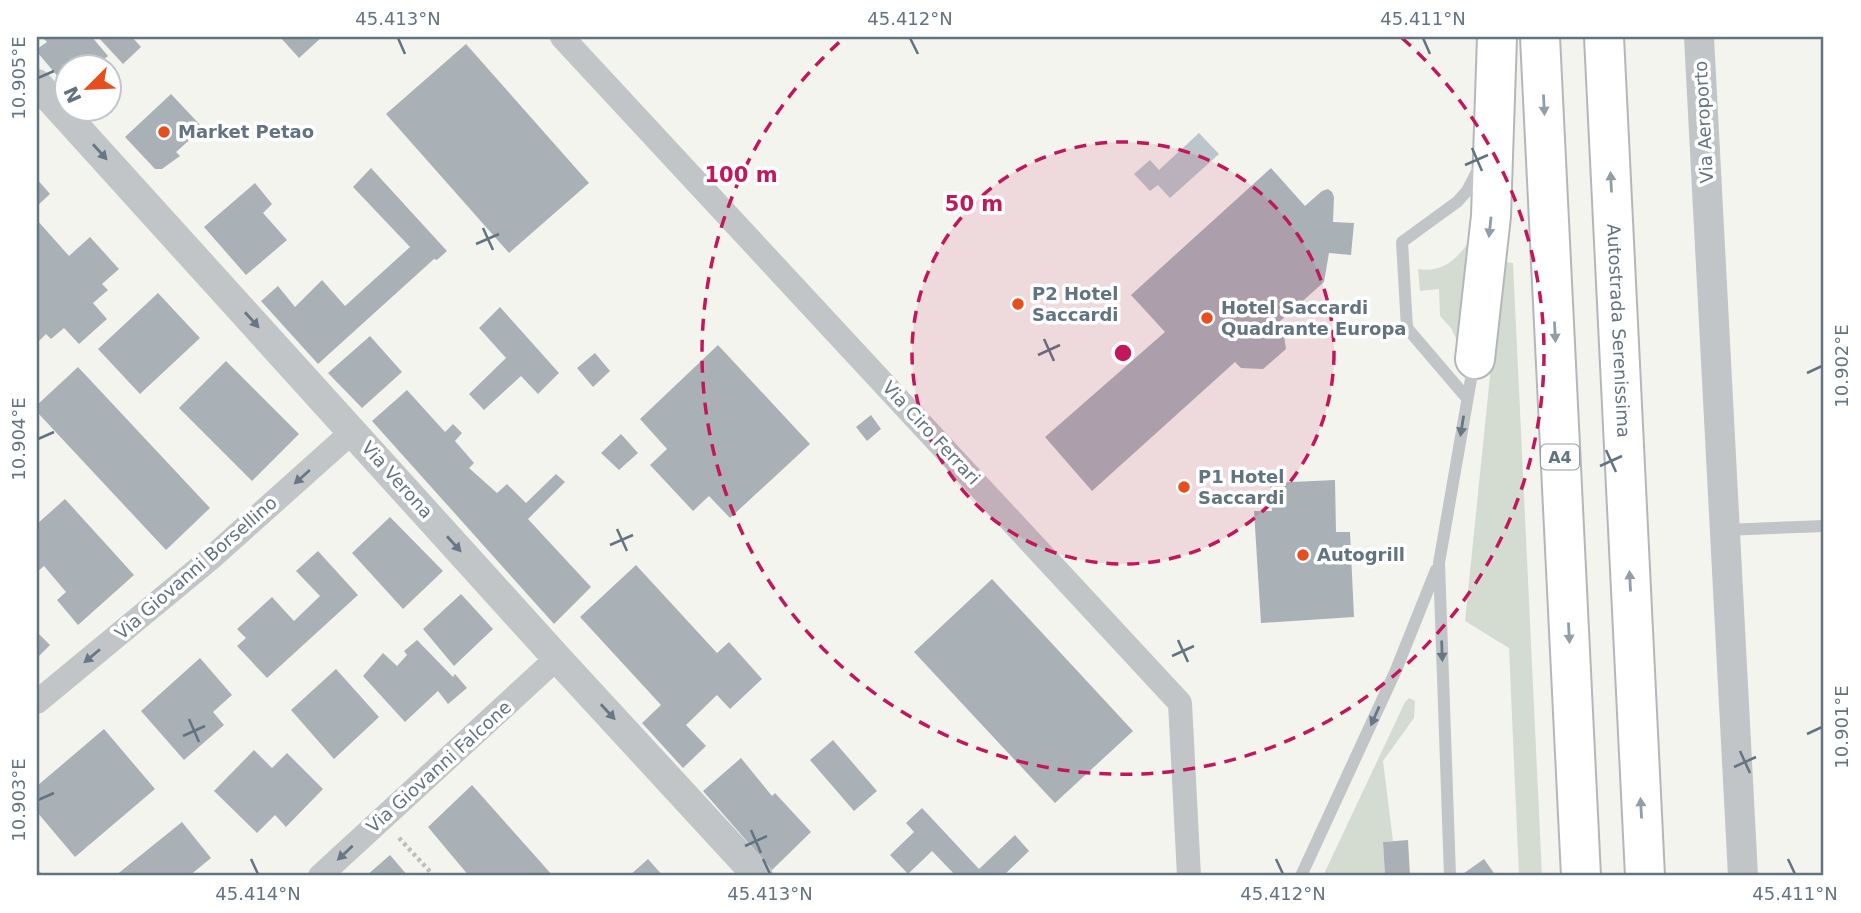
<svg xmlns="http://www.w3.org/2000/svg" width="1861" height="913" viewBox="0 0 1861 913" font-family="'DejaVu Sans',sans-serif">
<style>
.green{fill:#d4dbd1}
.water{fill:#bac6cb}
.building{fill:#a9b1b6}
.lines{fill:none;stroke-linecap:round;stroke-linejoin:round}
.motorway-casing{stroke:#b4b7ba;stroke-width:42}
.path{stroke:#bbbdbf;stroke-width:4.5;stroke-dasharray:3.5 3.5;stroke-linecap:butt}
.service{stroke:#c1c5c8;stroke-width:12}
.minor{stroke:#c1c5c8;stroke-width:24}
.tertiary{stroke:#c1c5c8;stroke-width:30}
.motorway{stroke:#fff;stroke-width:38}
.oneway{fill:#919da7}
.oneway2{fill:#677785}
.ticks{fill:none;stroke:#627381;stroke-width:2.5}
.ring{fill:none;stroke:#c2185b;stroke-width:3.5;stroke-dasharray:12 9}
.poi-dot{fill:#e64e1e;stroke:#fff;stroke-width:2.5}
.labels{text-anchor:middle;stroke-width:7;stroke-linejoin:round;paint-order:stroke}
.shield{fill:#fff;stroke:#919da7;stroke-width:2}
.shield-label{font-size:16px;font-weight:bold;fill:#627381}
.street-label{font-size:18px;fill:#627381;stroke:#fff}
.poi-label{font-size:18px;font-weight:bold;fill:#627381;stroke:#fff;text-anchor:start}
.centre{fill:#c2185b;stroke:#fff;stroke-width:3.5}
.ring-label{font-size:21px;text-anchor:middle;font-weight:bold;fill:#c2185b;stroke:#fff;stroke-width:7;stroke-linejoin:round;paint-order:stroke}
.neatline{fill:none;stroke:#627381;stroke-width:2.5}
.ticks-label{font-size:18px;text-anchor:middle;fill:#627381}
</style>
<rect width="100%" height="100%" fill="#f4f4ef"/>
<path class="green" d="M 1477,229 L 1465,357 L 1451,328 L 1440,316 L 1439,289 L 1420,291 L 1418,269 C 1448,274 1463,252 1477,229 Z
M 1504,262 L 1513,263 L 1542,876 L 1519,876 L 1509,648 L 1465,621 L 1496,317 Z
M 1409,698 L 1415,701 L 1414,718 L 1383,761 L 1393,841 L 1383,842 L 1385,876 L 1323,876 L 1405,702 Z"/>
<path class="water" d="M 1199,133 L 1219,154 L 1170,198 L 1158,185 L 1150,191 L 1134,174 L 1150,160 L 1159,170 Z"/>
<path class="building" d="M 42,37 L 92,37 L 108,56 L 96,66 L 66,66 L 66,86 L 37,52 L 37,49 L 47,42 Z
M 98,37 L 132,37 L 141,47 L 123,64 Z
M 280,37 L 322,37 L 299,58 Z
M 466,44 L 589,183 L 509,253 L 386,114 Z
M 171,94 L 203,128 L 176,152 L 180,156 L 162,169 L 155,169 L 125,137 Z
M 371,168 L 447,251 L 437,260 L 434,259 L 318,364 L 261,301 L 278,286 L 295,307 L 322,280 L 345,306 L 410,247 L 353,187 Z
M 1271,168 L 1305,206 L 1322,191 L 1328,189 L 1332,192 L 1334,197 L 1333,222 L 1354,223 L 1351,255 L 1329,253 L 1324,282 L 1278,323 L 1283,330 L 1286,349 L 1263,369 L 1241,368 L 1235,362 L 1092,491 L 1045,437 L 1165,332 L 1131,295 Z
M 37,179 L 50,194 L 37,206 Z
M 255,183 L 272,204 L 263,213 L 287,240 L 246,275 L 204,227 Z
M 37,220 L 69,256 L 90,237 L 119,269 L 102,284 L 108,290 L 93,303 L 107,319 L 79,344 L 64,328 L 51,339 L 46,334 L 37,343 Z
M 158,293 L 200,338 L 140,394 L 98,349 Z
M 500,307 L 559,373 L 538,394 L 521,376 L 484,410 L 469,394 L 506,358 L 479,328 Z
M 370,336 L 402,372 L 362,408 L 328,373 Z
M 718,345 L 810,444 L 730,518 L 709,496 L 693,511 L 650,465 L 667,449 L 640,419 Z
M 595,353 L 610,371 L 593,387 L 577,368 Z
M 226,361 L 299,434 L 252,481 L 179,408 Z
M 78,367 L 210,508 L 166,550 L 37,412 L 37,405 Z
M 407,390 L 445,432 L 453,424 L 462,433 L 455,441 L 474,463 L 469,468 L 497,493 L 507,484 L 526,503 L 556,474 L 565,482 L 528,519 L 591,587 L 554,624 L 372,421 Z
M 871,415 L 881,429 L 867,441 L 856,427 Z
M 621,434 L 638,453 L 619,470 L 601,453 Z
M 1335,480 L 1336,532 L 1350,532 L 1354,617 L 1261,623 L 1254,511 L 1272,511 L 1270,483 Z
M 65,499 L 134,575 L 78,625 L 57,600 L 66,592 L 44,566 L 37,572 L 37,524 Z
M 390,517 L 443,571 L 403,609 L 352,553 Z
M 318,551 L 358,595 L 267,678 L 237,646 L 246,638 L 237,629 L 272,597 L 294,621 L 320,596 L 296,571 Z
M 636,565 L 717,653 L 729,642 L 762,679 L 730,709 L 717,695 L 686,725 L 706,746 L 683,768 L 642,723 L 661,705 L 580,617 Z
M 992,579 L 1133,731 L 1055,803 L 914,652 Z
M 461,594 L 493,629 L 454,666 L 423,629 Z
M 37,632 L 50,645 L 37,658 Z
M 417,640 L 453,677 L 455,674 L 467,688 L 448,704 L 438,691 L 405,722 L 363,676 L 383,653 L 397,666 L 407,655 L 404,651 Z
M 200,658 L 232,695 L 213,712 L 224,725 L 184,760 L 141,711 Z
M 336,669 L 379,717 L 334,759 L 291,710 Z
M 104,729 L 155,789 L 75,857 L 37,812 L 37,786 Z
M 833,740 L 877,791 L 854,811 L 810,760 Z
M 254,750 L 272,768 L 287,753 L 323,789 L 286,827 L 275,815 L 257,833 L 214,791 Z
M 741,758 L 772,796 L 775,793 L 811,832 L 772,870 L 703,791 Z
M 472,785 L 553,876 L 469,876 L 428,827 Z
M 922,808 L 979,869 L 1015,835 L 1029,851 L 1003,876 L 956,876 L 932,851 L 908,874 L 890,855 L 914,832 L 906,823 Z
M 182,822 L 211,858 L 189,876 L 115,876 Z
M 1408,840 L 1410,876 L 1385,876 L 1383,842 Z
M 390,855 L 408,876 L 366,876 Z
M 648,859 L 663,876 L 629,876 Z
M 1484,859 L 1496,876 L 1460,876 Z"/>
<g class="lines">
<g class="motorway-casing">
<g id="motorway">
<path d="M 1540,37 L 1581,876"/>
<path id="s1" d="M 1604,37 L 1645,876"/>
<path d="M 1475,359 L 1491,216 L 1497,37"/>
</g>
</g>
<path class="path" d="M 399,838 L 434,876
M 37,872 L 41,876"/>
<path class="service" d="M 1466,397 L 1407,328 L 1402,242 L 1457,202 L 1467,191 L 1480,166
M 1725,530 L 1824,526
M 1301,876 L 1396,670 L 1436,570
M 1450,876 L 1439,563 L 1474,362"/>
<path class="minor" d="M 562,37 L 1180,703 L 1189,876
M 37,702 L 210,559 L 353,431
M 320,876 L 557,658"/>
<path class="tertiary" d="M 1699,37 L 1743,876
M 37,84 L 557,658 L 758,876"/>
<use href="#motorway" class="motorway"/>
</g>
<defs><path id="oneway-solid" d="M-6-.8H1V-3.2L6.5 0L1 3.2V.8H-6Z" transform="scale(1.75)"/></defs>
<g class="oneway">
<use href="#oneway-solid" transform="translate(1544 105) rotate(87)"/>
<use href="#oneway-solid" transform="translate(1611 182) rotate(-93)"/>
<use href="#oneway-solid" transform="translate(1490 227) rotate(96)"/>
<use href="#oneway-solid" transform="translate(1555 332) rotate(87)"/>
<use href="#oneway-solid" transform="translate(1630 581) rotate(-93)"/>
<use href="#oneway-solid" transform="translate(1569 633) rotate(87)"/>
<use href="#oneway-solid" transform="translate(1641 808) rotate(-93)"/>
</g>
<g class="oneway2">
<use href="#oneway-solid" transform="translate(100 152) rotate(48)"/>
<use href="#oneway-solid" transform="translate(252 320) rotate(48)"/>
<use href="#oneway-solid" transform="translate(1462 426) rotate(99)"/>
<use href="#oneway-solid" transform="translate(302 477) rotate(138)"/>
<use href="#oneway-solid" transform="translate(454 544) rotate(48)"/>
<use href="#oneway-solid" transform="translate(1442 651) rotate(88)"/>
<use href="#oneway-solid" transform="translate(92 656) rotate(140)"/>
<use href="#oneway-solid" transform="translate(608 712) rotate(47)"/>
<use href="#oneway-solid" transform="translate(1375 716) rotate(114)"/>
<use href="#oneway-solid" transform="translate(345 853) rotate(137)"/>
</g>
<path class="ticks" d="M 398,38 L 405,54M 910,38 L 918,54M 1423,38 L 1430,54M 38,78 L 54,71M 1472,148 L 1482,171M 1465,165 L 1488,155M 483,228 L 493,250M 476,244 L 499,234M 1044,339 L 1054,361M 1038,355 L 1060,345M 1807,373 L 1822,366M 38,439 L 54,432M 1606,450 L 1616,472M 1600,466 L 1622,456M 617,529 L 627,551M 610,545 L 633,535M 1178,640 L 1188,662M 1172,656 L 1194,646M 189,719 L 199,742M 1807,734 L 1822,727M 183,736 L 205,726M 1740,751 L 1750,773M 1734,767 L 1756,757M 38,800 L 54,793M 751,830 L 761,853M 745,846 L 767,836M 251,859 L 258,874M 763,859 L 770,874M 1276,859 L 1283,874M 1788,859 L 1795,874"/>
<circle cx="1123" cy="353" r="211" fill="#c2185b" fill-opacity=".12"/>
<g class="ring">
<circle cx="1123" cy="353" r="211"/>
<path d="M1402 38A421 421 0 1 1 844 38"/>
</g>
<g class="poi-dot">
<circle cx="164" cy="132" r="7"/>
<circle cx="1018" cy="304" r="7"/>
<circle cx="1207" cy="318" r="7"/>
<circle cx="1184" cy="487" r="7"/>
<circle cx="1303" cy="555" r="7"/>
</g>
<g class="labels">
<rect class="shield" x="1541" y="444.5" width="38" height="25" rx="5"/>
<g class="shield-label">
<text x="1560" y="463">A4</text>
</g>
<g class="street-label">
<text transform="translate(1704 122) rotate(-93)" y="6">Via Aeroporto</text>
<text dy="6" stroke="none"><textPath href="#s1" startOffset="294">Autostrada Serenissima</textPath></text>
<text transform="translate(931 433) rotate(47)" y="6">Via Ciro Ferrari</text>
<text transform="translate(397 480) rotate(48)" y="6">Via Verona</text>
<text transform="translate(196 568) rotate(-41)" y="6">Via Giovanni Borsellino</text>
<text transform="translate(439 767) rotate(-42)" y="6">Via Giovanni Falcone</text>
</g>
<g class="poi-label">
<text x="178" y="138">Market Petao</text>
<text x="1032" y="300">P2 Hotel<tspan x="1032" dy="21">Saccardi</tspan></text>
<text x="1221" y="314">Hotel Saccardi<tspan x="1221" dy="21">Quadrante Europa</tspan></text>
<text x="1198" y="483">P1 Hotel<tspan x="1198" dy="21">Saccardi</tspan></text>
<text x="1317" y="561">Autogrill</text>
</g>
</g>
<circle cx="1123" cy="353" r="10" class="centre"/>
<g class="ring-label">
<text x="741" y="182">100 m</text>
<text x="974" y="211">50 m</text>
</g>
<rect width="1861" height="913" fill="none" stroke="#ffffff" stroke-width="77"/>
<g transform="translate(88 88) rotate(246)"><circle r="33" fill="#ffffff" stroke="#c0c7cd" stroke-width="2"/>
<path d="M0-5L12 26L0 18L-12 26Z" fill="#e64e1e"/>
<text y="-10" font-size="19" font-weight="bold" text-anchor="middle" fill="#627381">N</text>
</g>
<rect x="38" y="38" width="1784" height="836" class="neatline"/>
<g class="ticks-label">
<text x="398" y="25">45.413°N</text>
<text x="910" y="25">45.412°N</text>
<text x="1423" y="25">45.411°N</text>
<text transform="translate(19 78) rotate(-90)" y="6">10.905°E</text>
<text transform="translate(1842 366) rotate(-90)" y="6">10.902°E</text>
<text transform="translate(19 439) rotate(-90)" y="6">10.904°E</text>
<text transform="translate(1842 727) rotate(-90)" y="6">10.901°E</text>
<text transform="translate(19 800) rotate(-90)" y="6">10.903°E</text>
<text x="258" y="900">45.414°N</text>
<text x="770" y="900">45.413°N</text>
<text x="1283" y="900">45.412°N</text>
<text x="1795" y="900">45.411°N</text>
</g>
</svg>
